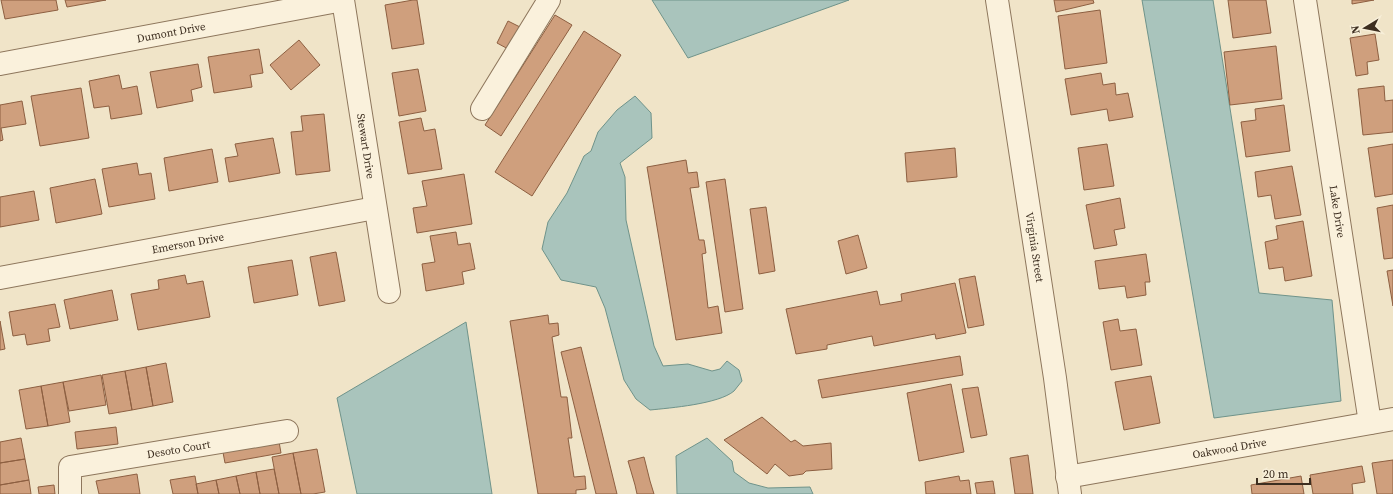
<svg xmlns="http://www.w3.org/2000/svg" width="1393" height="494" viewBox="0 0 1393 494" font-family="'Source Serif 4',serif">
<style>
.water{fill:#a9c4bc;stroke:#6f938a}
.building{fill:#cf9f7d;stroke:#8d5f41}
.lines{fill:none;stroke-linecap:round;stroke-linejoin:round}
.minor-casing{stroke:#8d765c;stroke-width:24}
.minor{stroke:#faf1dc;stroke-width:22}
.labels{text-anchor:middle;stroke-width:4;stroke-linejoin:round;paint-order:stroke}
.street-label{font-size:11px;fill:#3d2e20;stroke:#f7eed8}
</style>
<rect width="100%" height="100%" fill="#f0e4c8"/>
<path class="water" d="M 652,0 L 849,0 L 688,58 Z
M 1142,0 L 1213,0 L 1259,293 L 1332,300 L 1341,401 L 1214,418 Z
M 635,96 L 651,113 L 652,138 L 620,163 L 625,177 L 626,220 L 654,346 L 663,366 L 688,364 L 712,371 L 720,369 L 727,361 L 739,370 L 742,381 C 739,384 737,388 734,391 C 719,404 670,408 650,410 L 636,399 L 624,380 L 605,308 L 596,287 L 561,280 L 542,249 L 548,222 L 567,193 L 584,156 L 591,151 L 598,132 L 617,110 Z
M 466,322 L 492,494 L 357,494 L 337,398 Z
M 707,438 L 732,461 L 734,472 L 749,483 L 768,488 L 810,487 L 813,494 L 677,494 L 676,456 Z"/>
<path class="building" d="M 1,0 L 56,0 L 58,10 L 5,19 Z
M 65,0 L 106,0 L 67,7 Z
M 413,0 L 417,0 L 424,44 L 392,49 L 385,5 Z
M 1054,0 L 1093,0 L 1094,3 L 1056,12 Z
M 1228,0 L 1266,0 L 1271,33 L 1233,38 Z
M 1352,0 L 1374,0 L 1352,4 Z
M 1100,10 L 1107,63 L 1065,69 L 1058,16 Z
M 555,15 L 572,25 L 501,136 L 485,125 Z
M 508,21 L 522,28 L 510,50 L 497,43 Z
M 584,31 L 621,55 L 532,196 L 495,172 Z
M 1375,34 L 1379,60 L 1367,62 L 1368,74 L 1356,76 L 1350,38 Z
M 299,40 L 320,65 L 291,90 L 270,65 Z
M 1276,46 L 1282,99 L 1230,105 L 1224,52 Z
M 259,49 L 263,73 L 250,75 L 252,87 L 214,93 L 208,57 Z
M 198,64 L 202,87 L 191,90 L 193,101 L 157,108 L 150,72 Z
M 418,69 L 426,111 L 399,116 L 392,73 Z
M 1101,73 L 1103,85 L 1115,83 L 1116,95 L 1128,93 L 1133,117 L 1109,121 L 1107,109 L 1071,115 L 1065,79 Z
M 119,75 L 122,89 L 137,86 L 142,114 L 111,119 L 109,106 L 94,108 L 89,81 Z
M 1384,86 L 1385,101 L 1393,100 L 1393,132 L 1363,135 L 1358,89 Z
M 81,88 L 89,138 L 40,146 L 31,96 Z
M 22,101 L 26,124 L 1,128 L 3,140 L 0,141 L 0,105 Z
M 1284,105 L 1290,151 L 1246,157 L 1241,122 L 1256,120 L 1255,109 Z
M 324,114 L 330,171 L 296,175 L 291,132 L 303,131 L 301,116 Z
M 421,118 L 424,131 L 435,129 L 442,169 L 408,174 L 399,122 Z
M 273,138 L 280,173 L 229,182 L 225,158 L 238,156 L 235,144 Z
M 1107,144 L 1114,186 L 1084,190 L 1078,148 Z
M 1393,144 L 1393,194 L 1375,197 L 1368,148 Z
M 955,148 L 957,177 L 907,182 L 905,153 Z
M 212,149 L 218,182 L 169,191 L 164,158 Z
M 686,160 L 688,173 L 697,172 L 699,187 L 690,188 L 699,240 L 704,240 L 706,253 L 702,254 L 708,308 L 718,306 L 722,333 L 676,340 L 647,167 Z
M 137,163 L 139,175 L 151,173 L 155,199 L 109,207 L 102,169 Z
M 1292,166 L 1301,215 L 1275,219 L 1271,195 L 1258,197 L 1255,172 Z
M 464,174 L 472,224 L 417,233 L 413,208 L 427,206 L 422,181 Z
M 95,179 L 102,214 L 56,223 L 50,188 Z
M 725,179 L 743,309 L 725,312 L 706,182 Z
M 34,191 L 39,220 L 0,227 L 0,197 Z
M 1120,198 L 1125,228 L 1114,230 L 1117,245 L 1094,249 L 1086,205 Z
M 1393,205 L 1393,258 L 1384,259 L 1377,208 Z
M 766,207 L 775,271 L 759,274 L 750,209 Z
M 1303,221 L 1312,276 L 1285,281 L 1283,267 L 1269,269 L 1265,242 L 1278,239 L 1276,226 Z
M 456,232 L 458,245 L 470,243 L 475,269 L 462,272 L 464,284 L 426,291 L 422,264 L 435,262 L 430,236 Z
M 858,235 L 867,268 L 846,274 L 838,241 Z
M 336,252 L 345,301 L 319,306 L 310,257 Z
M 1146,254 L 1150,282 L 1145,282 L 1146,295 L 1127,298 L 1125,286 L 1099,289 L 1095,261 Z
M 292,260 L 298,295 L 254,303 L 248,267 Z
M 1393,270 L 1393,306 L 1387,271 Z
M 185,275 L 187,284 L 203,281 L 210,317 L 138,330 L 131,294 L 159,289 L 158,280 Z
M 975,276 L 984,325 L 968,328 L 959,279 Z
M 955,283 L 966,333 L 936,339 L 935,334 L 874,346 L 872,336 L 827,345 L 827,349 L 796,354 L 786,309 L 877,291 L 880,305 L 902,301 L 901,294 Z
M 112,290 L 118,320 L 70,329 L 64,300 Z
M 55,304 L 60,327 L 48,329 L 50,341 L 27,345 L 25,334 L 13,336 L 9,312 Z
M 548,315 L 549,324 L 558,323 L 559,335 L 552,337 L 561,397 L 567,397 L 572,438 L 568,438 L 574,477 L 585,476 L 586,489 L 576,490 L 576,494 L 538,494 L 510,321 Z
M 1118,319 L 1120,331 L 1136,329 L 1142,365 L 1111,370 L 1103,322 Z
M 0,321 L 5,349 L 0,350 Z
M 581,347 L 617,494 L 596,494 L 561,352 Z
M 960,356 L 963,375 L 822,398 L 818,380 Z
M 166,363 L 173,402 L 153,406 L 146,367 Z
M 146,367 L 153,406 L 132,410 L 125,371 Z
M 125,371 L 132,410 L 109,414 L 102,375 Z
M 101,375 L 106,405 L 69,411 L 63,382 Z
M 1151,376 L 1160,423 L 1124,430 L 1115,382 Z
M 63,382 L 70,422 L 48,426 L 41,386 Z
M 951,384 L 964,452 L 919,461 L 907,393 Z
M 41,386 L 48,426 L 26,429 L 19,390 Z
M 978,387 L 987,435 L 971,438 L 962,389 Z
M 762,417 L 791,442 L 795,440 L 803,446 L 831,443 L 832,469 L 806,471 L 803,474 L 789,476 L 775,464 L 767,474 L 724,440 Z
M 116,427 L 118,444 L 77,449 L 75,432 Z
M 278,436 L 281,453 L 225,463 L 222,447 Z
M 21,438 L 25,459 L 0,463 L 0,442 Z
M 317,449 L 325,492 L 313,494 L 301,494 L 293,453 Z
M 293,453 L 301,494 L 279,494 L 272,457 Z
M 1028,455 L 1033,494 L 1015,494 L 1010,458 Z
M 644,457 L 650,481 L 654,494 L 637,494 L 635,485 L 628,461 Z
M 25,459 L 29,480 L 0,485 L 0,463 Z
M 1393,460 L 1393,494 L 1377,494 L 1372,463 Z
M 1362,466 L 1365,482 L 1352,484 L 1353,494 L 1313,494 L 1310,475 Z
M 274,469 L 279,494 L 260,494 L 256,472 Z
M 256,472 L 260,494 L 240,494 L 236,476 Z
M 137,474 L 140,494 L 99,494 L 96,481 Z
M 195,476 L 198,494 L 173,494 L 170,480 Z
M 236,476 L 240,494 L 219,494 L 216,480 Z
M 959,476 L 960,481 L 969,480 L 971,494 L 926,494 L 925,482 Z
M 1301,476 L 1304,494 L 1252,494 L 1251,485 Z
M 29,480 L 31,494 L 0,494 L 0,485 Z
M 216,480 L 219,494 L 198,494 L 196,484 Z
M 993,481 L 995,494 L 977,494 L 975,483 Z
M 54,485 L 55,494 L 39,494 L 38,487 Z"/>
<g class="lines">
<g class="minor-casing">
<g id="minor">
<path id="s1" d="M 343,0 L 389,292"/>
<path id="s2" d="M 997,0 L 1055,378 L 1070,494"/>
<path id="s3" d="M 1305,0 L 1370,423"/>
<path id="s4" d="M 0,64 L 343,0"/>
<path d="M 482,109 L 549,0"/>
<path id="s5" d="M 0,278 L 375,208"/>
<path id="s6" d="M 1067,477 L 1393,419"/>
<path id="s7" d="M 70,494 L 70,467 L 287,431"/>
</g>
</g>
<use href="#minor" class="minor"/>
</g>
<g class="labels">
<g class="street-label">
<text dy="4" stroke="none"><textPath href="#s4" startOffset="174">Dumont Drive</textPath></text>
<text dy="4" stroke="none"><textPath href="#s1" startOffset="148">Stewart Drive</textPath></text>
<text dy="4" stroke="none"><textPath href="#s3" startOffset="214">Lake Drive</textPath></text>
<text dy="4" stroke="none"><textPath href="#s5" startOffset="191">Emerson Drive</textPath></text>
<text dy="4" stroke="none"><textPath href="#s2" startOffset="250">Virginia Street</textPath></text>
<text dy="4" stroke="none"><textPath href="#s6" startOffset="165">Oakwood Drive</textPath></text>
<text dy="4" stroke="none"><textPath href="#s7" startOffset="137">Desoto Court</textPath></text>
</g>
</g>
<g transform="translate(1365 28) rotate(260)" stroke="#f7eed8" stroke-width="3" paint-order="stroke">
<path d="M0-3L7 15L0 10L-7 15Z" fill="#3d2e20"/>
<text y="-6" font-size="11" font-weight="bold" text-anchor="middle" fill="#3d2e20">N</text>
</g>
<path d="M1257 478v6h53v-6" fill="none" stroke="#3d2e20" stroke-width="2"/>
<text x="1263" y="478" font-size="12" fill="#3d2e20" stroke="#f7eed8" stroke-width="3" paint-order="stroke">20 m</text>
</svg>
